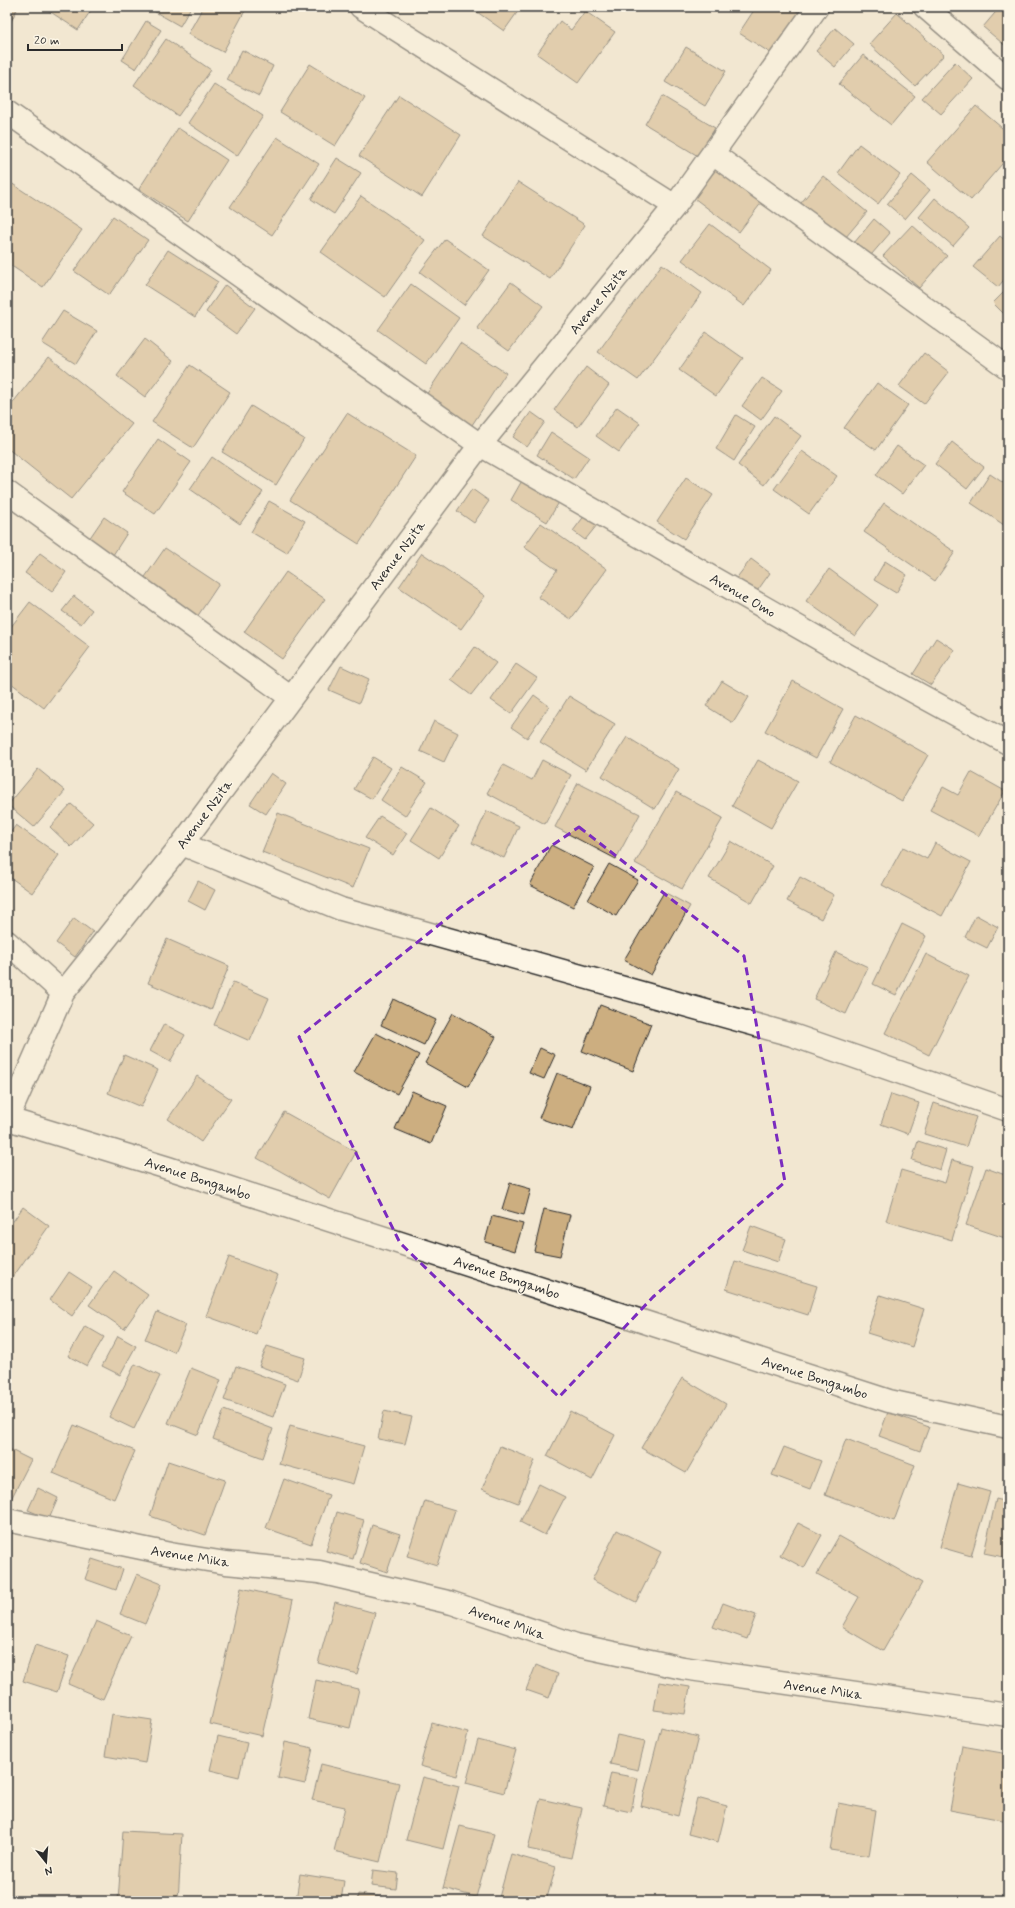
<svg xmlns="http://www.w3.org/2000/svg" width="1015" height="1908" viewBox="0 0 1015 1908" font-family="Mynerve,sans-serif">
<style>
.building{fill:#ccae80;stroke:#2b2b2b}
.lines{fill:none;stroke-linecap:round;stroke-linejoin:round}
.minor-casing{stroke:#2b2b2b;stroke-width:25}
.minor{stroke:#fcf5e5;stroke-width:22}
.marked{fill:none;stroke:#7b2cbf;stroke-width:3;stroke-dasharray:8 5;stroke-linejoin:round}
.labels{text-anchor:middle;stroke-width:3;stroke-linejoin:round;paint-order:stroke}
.street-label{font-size:14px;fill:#2b2b2b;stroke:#fcf5e5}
</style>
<rect width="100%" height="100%" fill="#f2e7d1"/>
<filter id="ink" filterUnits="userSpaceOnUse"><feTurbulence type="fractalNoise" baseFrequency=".025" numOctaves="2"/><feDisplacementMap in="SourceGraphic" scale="8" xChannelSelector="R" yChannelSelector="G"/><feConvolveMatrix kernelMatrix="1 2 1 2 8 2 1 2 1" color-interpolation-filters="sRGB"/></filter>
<g filter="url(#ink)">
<path class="building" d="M 7,7 L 18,7 L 7,30 Z
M 43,7 L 93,7 L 78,30 Z
M 151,7 L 191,7 L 180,26 L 150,9 Z
M 203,7 L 247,7 L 223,52 L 188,34 Z
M 470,7 L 521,7 L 504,31 Z
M 756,7 L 790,7 L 800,13 L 772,54 L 739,33 Z
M 1000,7 L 1008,7 L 1008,48 L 983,27 Z
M 585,11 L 615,32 L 578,83 L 537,54 L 560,21 L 571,30 Z
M 897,13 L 944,55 L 915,86 L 869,44 Z
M 146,21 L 161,30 L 136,69 L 122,60 Z
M 835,28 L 854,44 L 835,67 L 816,51 Z
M 166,39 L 211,70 L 178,116 L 134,85 Z
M 686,47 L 726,71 L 705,106 L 665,82 Z
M 242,50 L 273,66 L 259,96 L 227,80 Z
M 863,55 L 915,96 L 891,125 L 839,84 Z
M 955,62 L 973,79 L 941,114 L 922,98 Z
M 310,64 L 365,98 L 335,146 L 280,112 Z
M 214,84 L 263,116 L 237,156 L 188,123 Z
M 399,95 L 461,135 L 422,197 L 359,156 Z
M 662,96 L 715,128 L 698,156 L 645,124 Z
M 976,106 L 1008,133 L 1008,157 L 971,200 L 927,162 Z
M 178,128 L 227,160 L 188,221 L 139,189 Z
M 277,137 L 319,164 L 272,235 L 230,207 Z
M 859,144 L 900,175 L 878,204 L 838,173 Z
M 337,158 L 361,173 L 334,214 L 311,199 Z
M 718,167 L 762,202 L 739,232 L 694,198 Z
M 912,175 L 930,190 L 905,219 L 887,204 Z
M 823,176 L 867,212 L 840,244 L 796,209 Z
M 518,182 L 585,225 L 550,279 L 483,236 Z
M 11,183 L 82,230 L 43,287 L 7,263 L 7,189 Z
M 361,196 L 425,240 L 385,297 L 321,252 Z
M 935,198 L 969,228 L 953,246 L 919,217 Z
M 113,216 L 148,240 L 109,295 L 74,271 Z
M 874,219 L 890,233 L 865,262 L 849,249 Z
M 710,224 L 771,270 L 744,306 L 682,260 Z
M 912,225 L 947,256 L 919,288 L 883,256 Z
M 1000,236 L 1008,243 L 1008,275 L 998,287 L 973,267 Z
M 445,239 L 489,270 L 464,305 L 420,272 Z
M 168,250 L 218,282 L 195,317 L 145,285 Z
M 662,264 L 702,293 L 638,380 L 598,352 Z
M 511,282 L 543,306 L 509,351 L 477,328 Z
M 411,284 L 459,318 L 426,364 L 378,330 Z
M 225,285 L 255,308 L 236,334 L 206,312 Z
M 1008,288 L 1008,312 L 1005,315 L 993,303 Z
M 63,311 L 97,331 L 76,364 L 42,343 Z
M 706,332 L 743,358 L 716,396 L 679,370 Z
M 145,339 L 173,361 L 145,397 L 117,376 Z
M 460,343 L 506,373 L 472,425 L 426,395 Z
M 924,353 L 949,372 L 924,404 L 899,386 Z
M 49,357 L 132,424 L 71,499 L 7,448 L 7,410 Z
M 190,365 L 230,392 L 193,448 L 152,422 Z
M 586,367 L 609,385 L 578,427 L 554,410 Z
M 762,378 L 782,391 L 761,420 L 742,406 Z
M 877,383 L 908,405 L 876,450 L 844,428 Z
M 251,406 L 304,439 L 276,485 L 222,452 Z
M 617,407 L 640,423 L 619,452 L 596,436 Z
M 531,412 L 545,422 L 527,447 L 513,437 Z
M 347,413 L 416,456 L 359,544 L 290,500 Z
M 736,415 L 755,427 L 734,461 L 716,449 Z
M 774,416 L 801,436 L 764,485 L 738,465 Z
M 551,432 L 589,457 L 574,479 L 537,455 Z
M 158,439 L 191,462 L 155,514 L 122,492 Z
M 952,442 L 984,467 L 967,489 L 935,464 Z
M 897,446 L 924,465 L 902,494 L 876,475 Z
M 802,451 L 837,476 L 809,514 L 774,489 Z
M 212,457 L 263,492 L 240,524 L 190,489 Z
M 990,474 L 1008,486 L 1007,527 L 971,503 Z
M 524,477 L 561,499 L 547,522 L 511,500 Z
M 686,478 L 713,495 L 684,539 L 657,522 Z
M 472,489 L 489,501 L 474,523 L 457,511 Z
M 269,501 L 305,521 L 287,553 L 251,532 Z
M 884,503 L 955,552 L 935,581 L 864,532 Z
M 585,515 L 597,525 L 585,540 L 573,531 Z
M 104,517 L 127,533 L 113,555 L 89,539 Z
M 541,523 L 607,569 L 571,619 L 538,597 L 557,570 L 524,547 Z
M 165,548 L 219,584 L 197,617 L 143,580 Z
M 40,553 L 66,572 L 52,592 L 25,573 Z
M 422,553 L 485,596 L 461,629 L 399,587 Z
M 751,559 L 770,573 L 755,594 L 735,580 Z
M 885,561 L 907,575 L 896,593 L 874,580 Z
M 829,569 L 878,605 L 855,636 L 806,601 Z
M 286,572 L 325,599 L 282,659 L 244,632 Z
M 74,596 L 92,610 L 81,624 L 62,611 Z
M 30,602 L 90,647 L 44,708 L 7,680 L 7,632 Z
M 936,638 L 955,650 L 931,685 L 913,674 Z
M 475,647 L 496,663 L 471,695 L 451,680 Z
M 516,664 L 537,678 L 511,714 L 491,700 Z
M 341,666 L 369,679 L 359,703 L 329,690 Z
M 722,681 L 749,697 L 733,723 L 706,706 Z
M 793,681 L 843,709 L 816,758 L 765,731 Z
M 534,695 L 549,706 L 527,738 L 511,727 Z
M 569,696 L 615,724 L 586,770 L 540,742 Z
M 856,715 L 928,755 L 902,801 L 830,762 Z
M 434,721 L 458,733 L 444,762 L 420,751 Z
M 627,737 L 679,769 L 655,809 L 602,776 Z
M 373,757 L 391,768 L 372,799 L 354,789 Z
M 542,760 L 571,775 L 545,824 L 487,793 L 503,765 L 532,780 Z
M 758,760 L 798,781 L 771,828 L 732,806 Z
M 402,767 L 427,782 L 405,816 L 381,800 Z
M 38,769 L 65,791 L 34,827 L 8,805 Z
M 971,772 L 1005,791 L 979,836 L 930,810 L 943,787 L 958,795 Z
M 271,773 L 286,784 L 266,814 L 250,804 Z
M 578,783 L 640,814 L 616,859 L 555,827 Z
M 676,792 L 723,818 L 682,889 L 635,863 Z
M 71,804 L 93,823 L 71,847 L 50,827 Z
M 431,808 L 459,826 L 439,858 L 411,840 Z
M 487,811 L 519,826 L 504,858 L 472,843 Z
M 278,813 L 369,849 L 353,888 L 262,852 Z
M 380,816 L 407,833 L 393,855 L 365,838 Z
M 16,825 L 59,855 L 32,893 L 7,875 L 7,837 Z
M 731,841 L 773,866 L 752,903 L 709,878 Z
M 935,843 L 971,862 L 942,916 L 882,885 L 903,847 L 927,859 Z
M 551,845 L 594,867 L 573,907 L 530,885 Z
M 609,864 L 638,880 L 616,916 L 588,900 Z
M 800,877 L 834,895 L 821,919 L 787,901 Z
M 198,881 L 215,890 L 205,910 L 188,901 Z
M 664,892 L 690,906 L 651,975 L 624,960 Z
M 976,915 L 998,927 L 987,948 L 965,937 Z
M 74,918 L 93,932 L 75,957 L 56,943 Z
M 902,924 L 926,936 L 896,995 L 873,984 Z
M 167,939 L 229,966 L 211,1010 L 148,983 Z
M 836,952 L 868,967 L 846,1014 L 814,999 Z
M 926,954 L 969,976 L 929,1055 L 885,1033 Z
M 233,982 L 269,998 L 250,1041 L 214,1025 Z
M 393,999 L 436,1020 L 424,1045 L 381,1025 Z
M 600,1005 L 651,1024 L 633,1071 L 582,1051 Z
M 453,1013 L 496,1037 L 468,1087 L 425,1063 Z
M 164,1024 L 185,1035 L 170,1062 L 150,1051 Z
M 376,1033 L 419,1055 L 397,1094 L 354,1072 Z
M 540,1048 L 555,1055 L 544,1079 L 529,1073 Z
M 124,1055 L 158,1070 L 141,1107 L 108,1093 Z
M 557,1073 L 590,1086 L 573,1130 L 539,1118 Z
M 197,1076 L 231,1099 L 201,1142 L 168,1119 Z
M 412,1091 L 447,1106 L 431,1144 L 395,1129 Z
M 891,1094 L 919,1103 L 908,1134 L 881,1124 Z
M 934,1103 L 976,1117 L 966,1147 L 924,1134 Z
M 284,1112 L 356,1152 L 330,1199 L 257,1158 Z
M 918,1141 L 946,1150 L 940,1170 L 912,1160 Z
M 952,1160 L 974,1166 L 952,1240 L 886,1221 L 901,1170 L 945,1183 Z
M 986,1168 L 1008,1176 L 1008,1239 L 966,1225 Z
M 510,1183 L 531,1189 L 524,1215 L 502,1209 Z
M 23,1207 L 49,1226 L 8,1284 L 7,1230 Z
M 544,1209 L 570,1215 L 560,1256 L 534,1251 Z
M 492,1216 L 523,1224 L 515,1251 L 485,1242 Z
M 751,1226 L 786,1239 L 778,1262 L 742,1250 Z
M 229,1257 L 278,1275 L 256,1334 L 206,1316 Z
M 735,1261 L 817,1286 L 808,1315 L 726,1289 Z
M 114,1271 L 148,1295 L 124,1329 L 89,1305 Z
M 69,1272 L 92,1287 L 72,1316 L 50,1300 Z
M 880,1295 L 924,1309 L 912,1347 L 867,1333 Z
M 157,1312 L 186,1325 L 174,1352 L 145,1339 Z
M 85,1326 L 104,1337 L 87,1366 L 68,1356 Z
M 118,1336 L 136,1346 L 120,1375 L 102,1366 Z
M 267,1346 L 305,1358 L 298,1380 L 259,1366 Z
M 135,1364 L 160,1376 L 134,1429 L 109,1417 Z
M 236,1366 L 285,1384 L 273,1417 L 224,1400 Z
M 191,1368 L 221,1380 L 198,1435 L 168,1423 Z
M 682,1378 L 726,1404 L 686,1473 L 641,1448 Z
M 224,1410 L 273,1429 L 263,1458 L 213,1439 Z
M 384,1411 L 412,1417 L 405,1444 L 378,1439 Z
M 570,1411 L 615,1435 L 592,1480 L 547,1456 Z
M 888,1412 L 929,1427 L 920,1451 L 879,1436 Z
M 74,1425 L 135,1451 L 114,1499 L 53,1473 Z
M 290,1426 L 364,1446 L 353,1484 L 279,1464 Z
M 846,1439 L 915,1465 L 894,1521 L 825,1495 Z
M 500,1446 L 535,1460 L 518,1503 L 482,1489 Z
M 784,1447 L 821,1461 L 810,1489 L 772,1475 Z
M 7,1448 L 31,1460 L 9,1503 L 7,1502 Z
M 168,1461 L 225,1480 L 205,1535 L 150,1516 Z
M 284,1479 L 329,1495 L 311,1544 L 266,1528 Z
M 958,1483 L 990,1492 L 971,1556 L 940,1547 Z
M 539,1484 L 565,1497 L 545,1535 L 520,1522 Z
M 38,1488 L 58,1498 L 49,1519 L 28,1510 Z
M 996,1499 L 1008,1502 L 1008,1558 L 984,1553 Z
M 425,1501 L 455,1510 L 437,1565 L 407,1556 Z
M 337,1512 L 364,1520 L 353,1559 L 326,1551 Z
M 798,1523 L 822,1535 L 804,1568 L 780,1555 Z
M 372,1525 L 400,1534 L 387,1572 L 360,1563 Z
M 617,1530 L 661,1552 L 636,1602 L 592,1580 Z
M 839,1536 L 922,1583 L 883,1651 L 842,1627 L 859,1597 L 817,1574 Z
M 92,1559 L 123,1569 L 116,1590 L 85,1579 Z
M 137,1574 L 162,1584 L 145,1624 L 120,1614 Z
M 241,1588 L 293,1600 L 262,1736 L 210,1724 Z
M 335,1602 L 375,1613 L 357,1674 L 318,1663 Z
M 723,1603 L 756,1615 L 747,1639 L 713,1627 Z
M 96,1621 L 131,1636 L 103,1699 L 68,1684 Z
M 35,1645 L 69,1656 L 57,1692 L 23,1681 Z
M 536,1665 L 558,1674 L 549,1698 L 526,1690 Z
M 316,1680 L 359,1689 L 350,1728 L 308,1719 Z
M 659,1682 L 690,1687 L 685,1714 L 654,1710 Z
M 112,1714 L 152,1720 L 145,1763 L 105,1756 Z
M 432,1723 L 468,1733 L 457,1776 L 420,1766 Z
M 661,1727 L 698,1737 L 678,1816 L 641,1806 Z
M 617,1735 L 645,1741 L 638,1770 L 610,1764 Z
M 218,1736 L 247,1743 L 239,1777 L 210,1770 Z
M 478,1740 L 516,1750 L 504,1793 L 466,1783 Z
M 285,1742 L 313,1748 L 305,1784 L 278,1778 Z
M 962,1746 L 1008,1754 L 1008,1821 L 950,1810 Z
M 321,1764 L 399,1783 L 380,1862 L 334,1851 L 345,1807 L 312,1800 Z
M 611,1773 L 638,1778 L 631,1812 L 603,1806 Z
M 423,1777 L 459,1786 L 443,1849 L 406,1840 Z
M 697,1798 L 727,1806 L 718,1842 L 688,1834 Z
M 540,1799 L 582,1808 L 571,1858 L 528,1849 Z
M 838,1803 L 876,1810 L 869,1856 L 830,1850 Z
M 460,1826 L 494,1834 L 476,1897 L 443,1888 Z
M 123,1831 L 182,1834 L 178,1901 L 118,1901 Z
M 511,1854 L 556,1867 L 546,1901 L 498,1901 Z
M 373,1870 L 398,1873 L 396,1889 L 371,1886 Z
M 300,1874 L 344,1881 L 341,1901 L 296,1900 Z
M 358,1894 L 390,1898 L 390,1901 L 357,1901 Z"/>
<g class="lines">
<g class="minor-casing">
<path id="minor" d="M 361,7 L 675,206
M 925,7 L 1008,79
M 7,112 L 480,445 L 865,665 L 1008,743
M 713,154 L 1008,368
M 7,492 L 290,697
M 182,844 L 341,909 L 792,1035 L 1008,1110
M 7,942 L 63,993
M 8,1119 L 168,1168 L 889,1401 L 1008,1427
M 7,1120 L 63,993 L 182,844 L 480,445 L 675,206 L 817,7
M 7,1520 L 170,1554 L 226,1563 L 319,1572 L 452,1603 L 576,1645 L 683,1668 L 1008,1715"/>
</g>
<use href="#minor" class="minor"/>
</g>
</g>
<path d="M0 0H1015V1908H0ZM 579,827 L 744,956 L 785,1182 L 653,1297 L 559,1397 L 400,1243 L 299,1037 L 460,908 Z" fill="#f2e7d1" fill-opacity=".55" fill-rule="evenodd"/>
<path class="marked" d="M 579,827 L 744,956 L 785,1182 L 653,1297 L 559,1397 L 400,1243 L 299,1037 L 460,908 Z"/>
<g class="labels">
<g class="street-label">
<text transform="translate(598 300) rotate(-51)" y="5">Avenue Nzita</text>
<text transform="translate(397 555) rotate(-53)" y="5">Avenue Nzita</text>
<text transform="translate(743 595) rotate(30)" y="5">Avenue Omo</text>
<text transform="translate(204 814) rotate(-53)" y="5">Avenue Nzita</text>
<text transform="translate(198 1178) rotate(18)" y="5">Avenue Bongambo</text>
<text transform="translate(507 1277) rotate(18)" y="5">Avenue Bongambo</text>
<text transform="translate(815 1377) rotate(18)" y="5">Avenue Bongambo</text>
<text transform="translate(190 1556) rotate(9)" y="5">Avenue Mika</text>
<text transform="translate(507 1622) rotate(19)" y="5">Avenue Mika</text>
<text transform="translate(823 1689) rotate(8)" y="5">Avenue Mika</text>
</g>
</g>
<rect width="1015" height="1908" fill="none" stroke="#fcf5e5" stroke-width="24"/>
<rect x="12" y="12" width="991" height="1884" fill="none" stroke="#2b2b2b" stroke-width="1.5" filter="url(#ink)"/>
<g transform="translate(46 1862) rotate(163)" stroke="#fcf5e5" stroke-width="3" paint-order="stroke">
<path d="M0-3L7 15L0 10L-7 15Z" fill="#2b2b2b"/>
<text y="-6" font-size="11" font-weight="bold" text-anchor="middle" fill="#2b2b2b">N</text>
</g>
<path d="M28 44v6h94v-6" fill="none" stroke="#2b2b2b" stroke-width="2"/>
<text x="34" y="44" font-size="12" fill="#2b2b2b" stroke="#fcf5e5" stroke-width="3" paint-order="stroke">20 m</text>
</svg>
